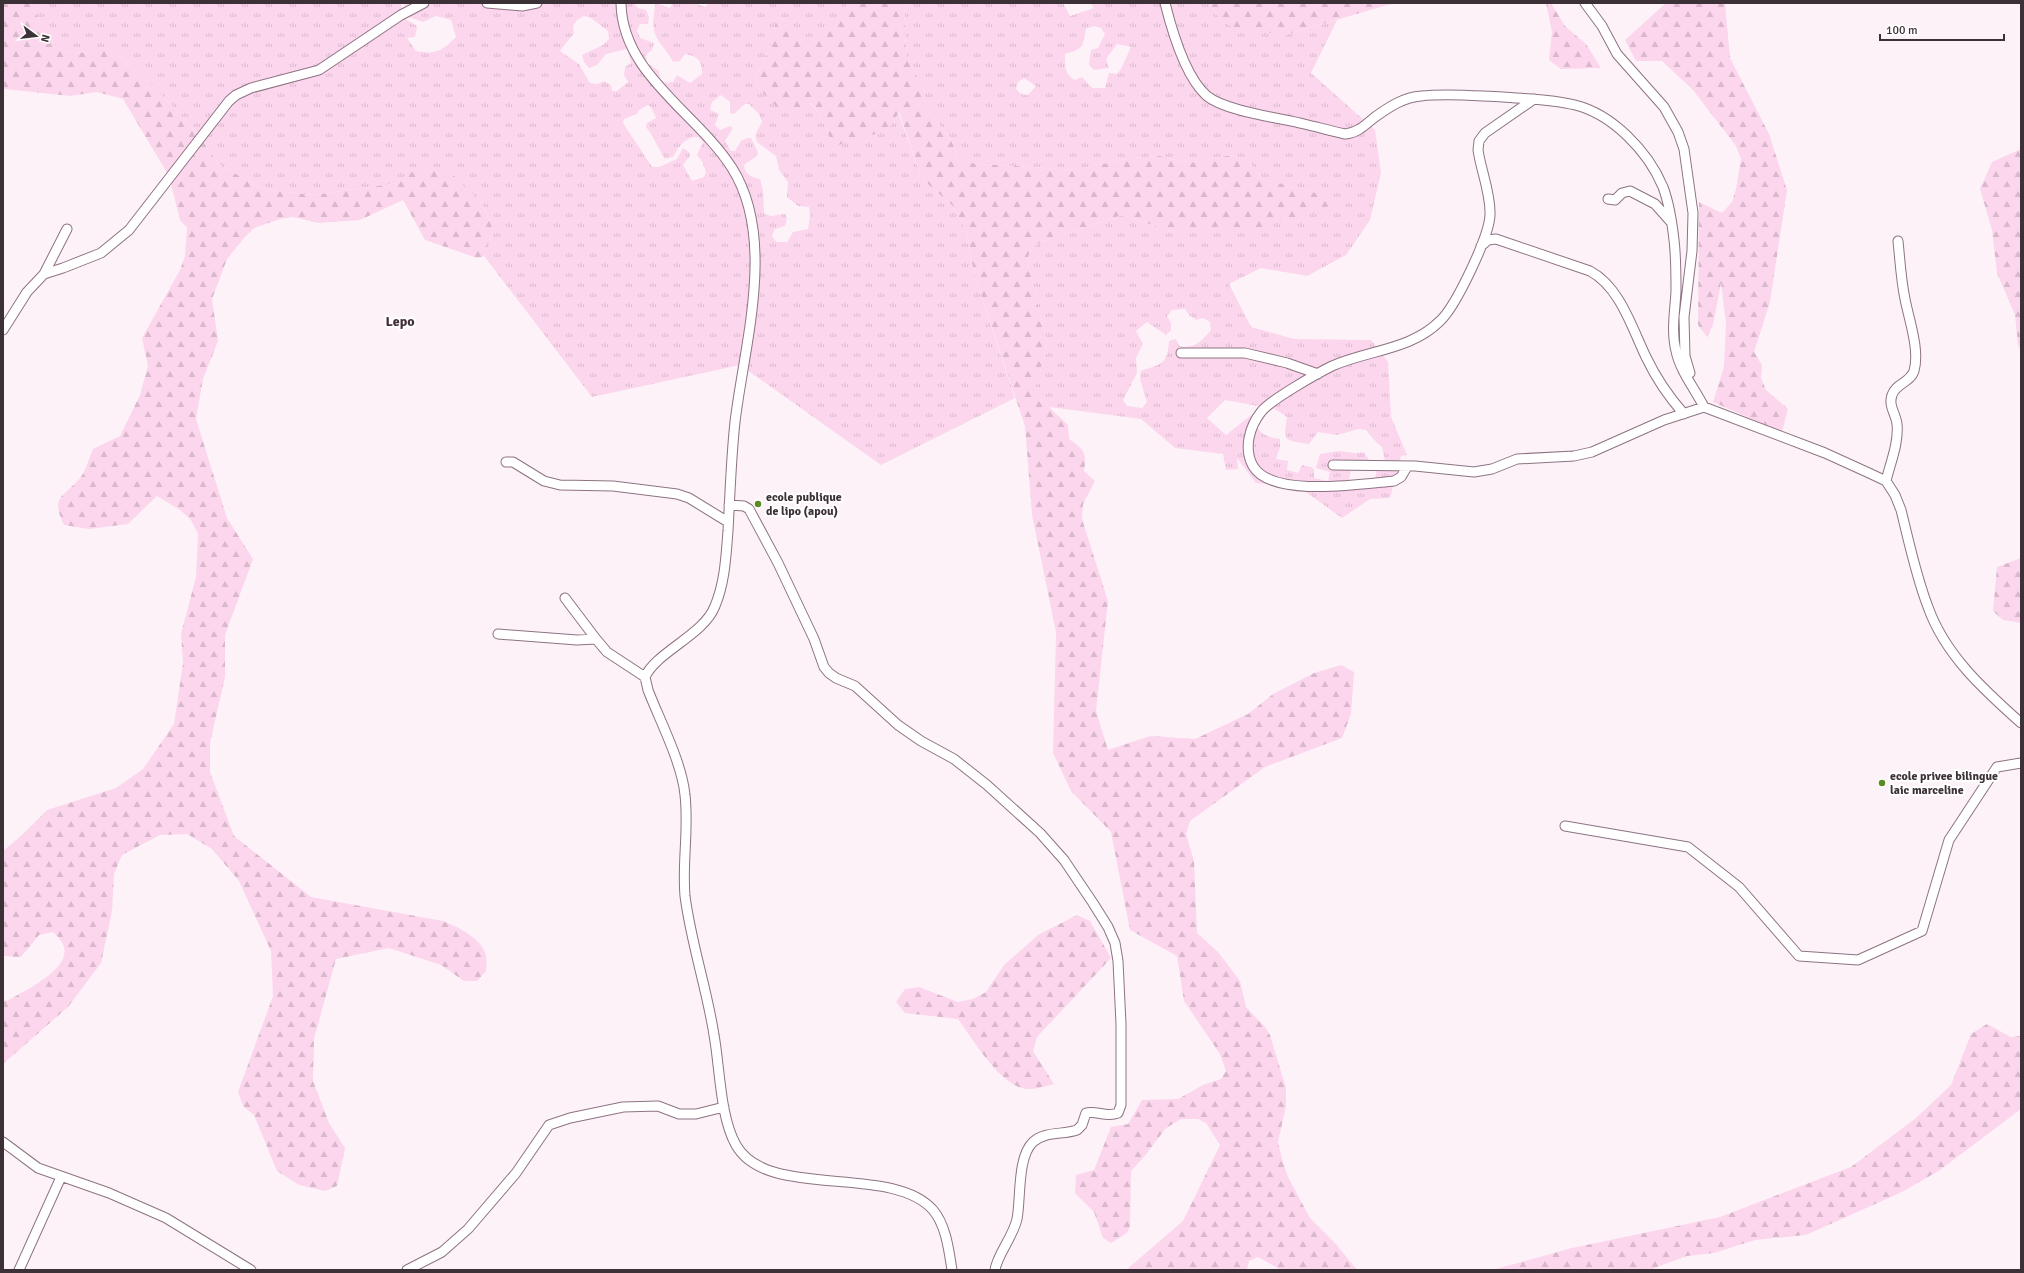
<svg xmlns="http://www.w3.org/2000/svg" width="2024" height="1273" viewBox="0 0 2024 1273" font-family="Signika,sans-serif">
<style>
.grass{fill:url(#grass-tufts);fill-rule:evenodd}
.forest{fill:url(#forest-firs)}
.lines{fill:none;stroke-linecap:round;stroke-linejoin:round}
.minor-casing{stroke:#8d7382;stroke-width:11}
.minor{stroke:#fff;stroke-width:9}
.poi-dot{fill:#5b8c22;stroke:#fff;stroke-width:1.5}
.labels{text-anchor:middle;stroke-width:4;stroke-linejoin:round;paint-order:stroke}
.poi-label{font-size:12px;font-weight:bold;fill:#3c3137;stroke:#fff;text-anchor:start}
.quarter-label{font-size:14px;font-weight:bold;fill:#412c39;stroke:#fff}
</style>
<defs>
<pattern id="grass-tufts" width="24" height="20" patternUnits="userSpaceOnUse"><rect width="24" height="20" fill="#fcd6ed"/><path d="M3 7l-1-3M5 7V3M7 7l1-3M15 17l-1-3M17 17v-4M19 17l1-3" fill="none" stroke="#d9b8cc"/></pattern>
<pattern id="forest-firs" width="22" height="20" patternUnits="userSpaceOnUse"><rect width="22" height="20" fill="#fcd6ed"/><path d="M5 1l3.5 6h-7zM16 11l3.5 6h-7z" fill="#d9b8cc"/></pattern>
</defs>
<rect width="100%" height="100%" fill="#fef2f9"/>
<path class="grass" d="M 31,3 L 400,3 L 407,20 L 417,26 L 415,37 L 407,38 L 416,51 C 436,55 442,51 456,37 L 451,20 L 436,16 L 423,22 L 409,17 L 404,3 L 634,3 L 638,8 L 646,10 L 649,17 L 648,24 L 640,24 L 637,31 L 640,38 L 654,43 L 652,50 L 646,55 L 647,63 L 659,71 L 660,79 L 666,83 L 673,82 L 677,75 L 690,83 L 702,74 C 702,61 698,56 685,54 L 680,61 L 673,62 C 669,53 663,48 658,40 C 651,29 653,15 656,3 L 670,8 L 673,3 L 693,3 L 705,7 L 709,3 L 848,3 L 841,22 L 811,44 L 804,46 L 790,21 L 776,18 L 773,40 L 757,75 L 756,82 L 759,89 L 779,108 L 792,111 L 810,103 L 820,114 L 831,141 L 898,112 L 922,179 L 953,206 L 967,233 L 974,274 L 1015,398 L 881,465 L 740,365 L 592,397 L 484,256 L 493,229 L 481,202 L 407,174 L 399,183 L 313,195 L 269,190 L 255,185 L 217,163 L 202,139 L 161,94 L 116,53 L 102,47 L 88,52 L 72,53 L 59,48 L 48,39 ZM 584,16 L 591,18 L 608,31 L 609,39 L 603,45 L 582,55 L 584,62 L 589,68 L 597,65 L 606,54 L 627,49 L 631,63 L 625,67 L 624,75 L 628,82 L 617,91 L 612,91 L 611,85 L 604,81 L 597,84 L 590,83 L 579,64 L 560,51 L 574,33 L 573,26 L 577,20 ZM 721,95 L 730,102 L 730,113 L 734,114 L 745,104 L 749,104 L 759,114 L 762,122 L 755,135 L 757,142 L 776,156 L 779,170 L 788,182 L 787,197 L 798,206 L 809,207 L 810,216 L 808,229 L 793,232 L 787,242 L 776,242 L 772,236 L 775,229 L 785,226 L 787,218 L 785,214 L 770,216 L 764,213 L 763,190 L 760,179 C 752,177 745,175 744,165 L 757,156 L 758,152 L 751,138 L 747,138 L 741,141 L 735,151 L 731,151 L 725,141 L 733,128 L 730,126 L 720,130 L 715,125 L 719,114 L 710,110 L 712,102 ZM 648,105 L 651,107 L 656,118 L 647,123 L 646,127 C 654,137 658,148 665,159 L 673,157 C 678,148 685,136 698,137 L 703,142 L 697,155 L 702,161 L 706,172 L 704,177 L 692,181 L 683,165 L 690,156 L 689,152 L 683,148 L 677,159 L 659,167 L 652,167 L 623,123 L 624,119 L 637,114 L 639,110 Z
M 904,3 L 1063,3 L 1070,16 L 1094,8 L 1090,3 L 1210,3 L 1220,20 L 1285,35 L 1337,20 L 1311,73 L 1375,130 L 1381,173 L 1370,220 L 1346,255 L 1307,276 L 1261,268 L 1229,284 L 1251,327 L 1294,339 L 1371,340 L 1388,362 L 1391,417 L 1407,455 L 1401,456 L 1390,498 L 1370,499 L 1342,518 L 1299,487 L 1256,483 L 1237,458 L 1238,469 L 1226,470 L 1223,454 L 1175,448 L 1141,419 L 1049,407 L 1035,394 L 1047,342 L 1027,260 L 1031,248 L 1043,241 L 1122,215 L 1174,232 L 1333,198 L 1263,179 L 1246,159 L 1232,155 L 1189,163 L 1160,156 L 1131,158 L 1075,170 L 970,163 L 957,155 L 952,142 L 925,106 L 925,93 L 906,55 ZM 1094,26 L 1101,28 L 1105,34 L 1098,48 L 1091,50 L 1089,65 L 1094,70 L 1109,68 L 1106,59 L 1117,44 L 1131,47 L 1121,69 L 1117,74 L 1109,73 L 1105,88 L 1092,88 L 1082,77 L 1075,80 C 1064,74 1065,65 1065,54 C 1083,49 1083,47 1086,29 ZM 1024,78 L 1036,86 L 1028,95 L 1021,94 L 1016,89 L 1018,82 ZM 1185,309 L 1189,315 L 1196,320 L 1203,318 L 1210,322 L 1211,330 C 1202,341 1193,350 1179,346 L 1176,339 L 1169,341 C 1167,366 1162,363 1141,371 L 1140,379 L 1147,402 L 1142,408 L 1127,406 L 1123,400 L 1137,373 L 1136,358 L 1143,344 L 1136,331 L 1147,322 L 1166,335 L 1171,330 L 1171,323 L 1167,316 L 1172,310 ZM 1225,400 L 1275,409 L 1287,417 L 1285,432 L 1287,439 L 1294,442 L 1309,444 L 1318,432 L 1337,435 L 1359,429 L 1366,430 L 1376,442 L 1382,447 L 1385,461 L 1378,463 L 1375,479 L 1352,481 L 1349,479 L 1352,465 L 1371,464 L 1364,452 L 1354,453 L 1339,451 L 1320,454 L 1316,468 L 1330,472 L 1328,481 L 1314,478 L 1314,469 L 1311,467 L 1302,465 L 1298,473 L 1287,470 L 1288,461 L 1276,459 L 1280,447 L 1280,439 C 1260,436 1260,432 1251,415 L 1226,435 L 1207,418 Z"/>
<path class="forest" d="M 3,3 L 31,3 L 48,39 L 59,48 L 72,53 L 88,52 L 102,47 L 116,53 L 161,94 L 202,139 L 217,163 L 255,185 L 269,190 L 313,195 L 399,183 L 407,174 L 421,169 L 450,172 L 481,202 L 493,229 L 484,256 L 477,258 L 425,240 L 403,200 L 360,220 L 319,223 L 293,217 L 280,219 L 254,228 L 244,238 L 227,259 L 212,299 L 218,341 L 203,379 L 196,419 L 227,518 L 253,559 L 225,635 L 225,677 L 210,743 L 210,772 L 234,836 L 311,897 L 443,921 C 458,927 481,938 486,955 C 487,960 486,966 486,971 L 477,981 L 464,981 L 441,965 L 389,948 L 336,959 L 314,1039 L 313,1081 L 329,1123 L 345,1148 L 337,1186 L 325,1191 L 299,1185 L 277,1171 L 254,1115 L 243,1106 L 238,1092 L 273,996 L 271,951 L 239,881 L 212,849 L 187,834 L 160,835 L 122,855 L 114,874 L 112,911 L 101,963 L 68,1007 L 3,1064 L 3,1000 L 7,1001 C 24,991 79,966 61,941 C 59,937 55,934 53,932 L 39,935 L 21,957 L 3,956 L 3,851 L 22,835 L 47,810 L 116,788 L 143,769 L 174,724 L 183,663 L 181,634 L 196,577 L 198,534 L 191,520 L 180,510 L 157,496 L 128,524 L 89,529 L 64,525 C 50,496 64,497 80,478 C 86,471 89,458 93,449 L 120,436 L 140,395 L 148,366 L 142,338 L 180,270 L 185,256 L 187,228 L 180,220 L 169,176 L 123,99 L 97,92 L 70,96 L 5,89 L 3,90 Z
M 848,3 L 904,3 L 906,55 L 925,93 L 925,106 L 952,142 L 957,155 L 970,163 L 1075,170 L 1131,158 L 1160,156 L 1189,163 L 1232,155 L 1246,159 L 1263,179 L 1334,198 L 1324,209 L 1258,229 L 1174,232 L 1122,215 L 1043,241 L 1031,248 L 1027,260 L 1047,342 L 1035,394 L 1068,425 L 1069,439 C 1084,449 1087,453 1084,471 L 1095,481 L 1083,504 L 1082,519 L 1108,601 L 1096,711 L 1108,750 L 1150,736 L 1195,739 L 1248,714 L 1273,694 L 1314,673 L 1341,665 L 1354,672 L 1351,714 L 1342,738 L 1265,767 L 1190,821 L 1186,834 L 1194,861 L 1197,933 L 1218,952 L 1240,981 L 1246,1007 L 1265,1027 L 1270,1035 L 1286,1088 L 1286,1106 L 1278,1142 L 1282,1159 L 1288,1177 L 1310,1218 L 1336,1244 L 1357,1270 L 1281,1270 L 1258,1257 L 1249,1261 L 1247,1270 L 1126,1270 L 1183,1221 L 1220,1145 L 1206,1123 L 1198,1119 L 1181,1119 L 1166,1128 L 1144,1157 L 1131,1171 L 1130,1226 L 1127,1233 L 1111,1243 L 1103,1238 L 1094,1212 L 1075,1193 L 1076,1175 L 1094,1170 L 1111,1127 L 1128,1124 L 1142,1100 L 1178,1099 L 1203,1085 L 1221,1079 L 1226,1071 L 1220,1054 L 1184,1001 L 1177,956 L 1130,930 L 1111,832 L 1071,791 L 1053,753 L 1056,632 L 1032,515 L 1025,426 L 974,274 L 967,233 L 953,206 L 922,179 L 899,112 L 888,130 L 835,146 L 831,141 L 820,114 L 811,103 L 792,111 L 778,108 L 759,89 L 756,82 L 757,75 L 773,40 L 776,18 L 790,21 L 804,46 L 811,44 L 840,22 Z
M 1210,3 L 1394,3 L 1285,35 L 1232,27 L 1220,20 Z
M 1546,3 L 1551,3 L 1565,26 L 1586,44 L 1601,68 L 1561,69 L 1549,60 L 1552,32 Z
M 1666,3 L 1725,3 L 1730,58 L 1769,134 L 1787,190 L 1770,302 L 1754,352 L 1762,365 L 1761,378 L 1766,390 L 1788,409 L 1782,432 L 1713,402 L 1724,367 L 1726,323 L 1721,283 L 1713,325 L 1707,337 L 1698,325 L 1699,202 L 1722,213 L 1732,202 L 1736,189 L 1741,159 L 1736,146 L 1693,90 L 1662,61 L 1636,61 L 1625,40 Z
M 2021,149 L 2021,351 L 2018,345 L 2015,315 L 1997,273 L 1992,230 L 1980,189 L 1992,162 Z
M 2021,558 L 2021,623 L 2003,620 L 1993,611 L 1997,567 Z
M 1077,915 L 1090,921 L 1111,958 L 1037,1037 L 1033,1051 L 1054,1084 C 1046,1086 1034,1090 1026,1089 C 1000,1086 972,1038 958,1019 L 905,1013 L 896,1002 L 905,989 L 919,987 L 958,1002 L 973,999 L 986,992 L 1004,965 L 1038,935 Z
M 1987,1024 L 2011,1037 L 2021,1036 L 2021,1109 L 1940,1170 L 1902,1192 L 1806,1235 L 1755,1240 L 1714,1253 L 1687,1256 L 1649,1270 L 1492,1270 L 1572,1248 L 1720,1217 L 1851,1167 L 1916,1118 L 1951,1085 L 1971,1034 Z"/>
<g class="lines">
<g class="minor-casing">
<path id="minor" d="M 487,3 L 522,6 L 537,3
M 621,3 C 622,74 697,113 732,168 C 777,239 744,345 735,422 C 731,459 730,495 728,531 C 726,556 725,582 715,606 C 704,635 656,652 645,677 L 648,690 C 660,721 682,763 685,795 C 689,829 682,863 685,896 C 691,943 707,989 714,1035 C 720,1068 720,1117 736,1145 C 767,1201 892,1163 933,1210 C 946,1225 949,1251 952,1270
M 1165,3 C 1172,31 1185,77 1207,96 C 1225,111 1280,118 1304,124 C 1317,127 1331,131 1345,134 C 1358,133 1366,124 1375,117 C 1389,107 1404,97 1421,96 C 1448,93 1476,96 1503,97 C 1526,99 1552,99 1575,105 C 1612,114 1648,151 1663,187 C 1669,203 1672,222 1674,240 C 1676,256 1676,274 1676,291 C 1675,311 1671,331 1676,351 C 1680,371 1695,389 1704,407
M 1585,3 L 1602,26 L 1617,54 L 1664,107 L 1678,132 L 1684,149 L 1693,213 L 1692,251 L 1684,317 L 1685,356 L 1690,373
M 1608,199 L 1615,200 L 1622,193 L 1630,191 L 1655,204 L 1671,222
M 1481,246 L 1488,240 L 1496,239 L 1590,271 C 1620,287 1632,328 1646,357 C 1656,378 1668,396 1684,414
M 44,274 L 67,229
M 3,330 L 27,292 L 44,274 L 63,268 L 101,253 L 129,230 L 229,101 L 236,95 L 251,88 L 319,70 L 401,15 L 424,3
M 1181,353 L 1245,353 L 1287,363 L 1318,374
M 506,462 L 513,462 L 544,481 L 560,485 L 613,486 L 677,494 L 689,498 L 728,522
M 1333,465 L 1415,466 L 1474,472 L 1492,469 L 1517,459 L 1574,456 L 1592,452 L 1664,420 L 1704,407 L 1825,453 L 1869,473 L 1886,481 L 1895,495 L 1901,510 C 1909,542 1916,576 1928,607 C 1945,655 1984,690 2021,723
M 1407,467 L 1401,477 L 1394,481 C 1361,484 1271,498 1253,466 C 1243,448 1250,426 1261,412 C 1270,400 1318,373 1332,366 C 1368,350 1411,350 1440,321 C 1456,306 1489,237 1490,215 C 1491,194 1481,171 1478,150 L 1479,141 L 1485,133 L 1534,99
M 1886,481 C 1890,464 1899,443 1897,424 C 1896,414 1888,406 1892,395 C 1896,383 1910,383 1914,371 C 1920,350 1909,320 1905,299 C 1901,280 1900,260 1898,241
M 729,505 L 744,506 L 749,509 L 778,563 L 814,639 L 824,667 L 829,673 L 836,678 L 855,686 L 898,725 L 921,741 L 954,759 L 987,785 L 1040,833 L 1064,860 L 1093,903 L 1108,927 L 1115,943 L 1118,961 L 1121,1024 L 1121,1105 L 1118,1113 C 1106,1118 1097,1110 1086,1113 L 1082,1125 L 1077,1130 C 1063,1135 1045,1131 1033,1142 C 1017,1157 1021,1199 1017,1219 C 1013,1237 997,1255 995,1270
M 565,598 L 596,639 L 607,652 L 645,677
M 498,634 L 577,640 L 596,639
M 1565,826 L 1688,847 L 1739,887 L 1799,956 L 1858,960 L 1922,931 L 1949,840 L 1997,767 L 2021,763
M 3,1142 L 38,1168 L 109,1193 L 166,1218 L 251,1270
M 19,1270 L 61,1177
M 407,1270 L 442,1252 L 468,1229 L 516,1173 L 549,1125 L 570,1118 L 623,1107 L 658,1106 L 679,1114 L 696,1114 L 724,1107"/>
</g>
<use href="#minor" class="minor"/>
</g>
<g class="poi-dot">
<circle cx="758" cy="504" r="4"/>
<circle cx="1882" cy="783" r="4"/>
</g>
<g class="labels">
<g class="poi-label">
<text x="766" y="501">ecole publique<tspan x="766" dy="14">de lipo (apou)</tspan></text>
<text x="1890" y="780">ecole privee bilingue<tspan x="1890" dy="14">laic marceline</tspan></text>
</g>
<g class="quarter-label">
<text x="400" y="326">Lepo</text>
</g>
</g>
<rect width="2024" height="1273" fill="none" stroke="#3c3137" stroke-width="8"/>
<g transform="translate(36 36) rotate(105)" stroke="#ffffff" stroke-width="3" paint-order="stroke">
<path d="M0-3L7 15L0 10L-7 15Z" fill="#3c3137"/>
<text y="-6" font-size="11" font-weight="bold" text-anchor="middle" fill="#3c3137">N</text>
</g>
<path d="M1880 34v6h124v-6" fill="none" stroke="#3c3137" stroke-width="2"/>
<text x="1886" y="34" font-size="12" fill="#3c3137" stroke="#ffffff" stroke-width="3" paint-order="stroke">100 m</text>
</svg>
